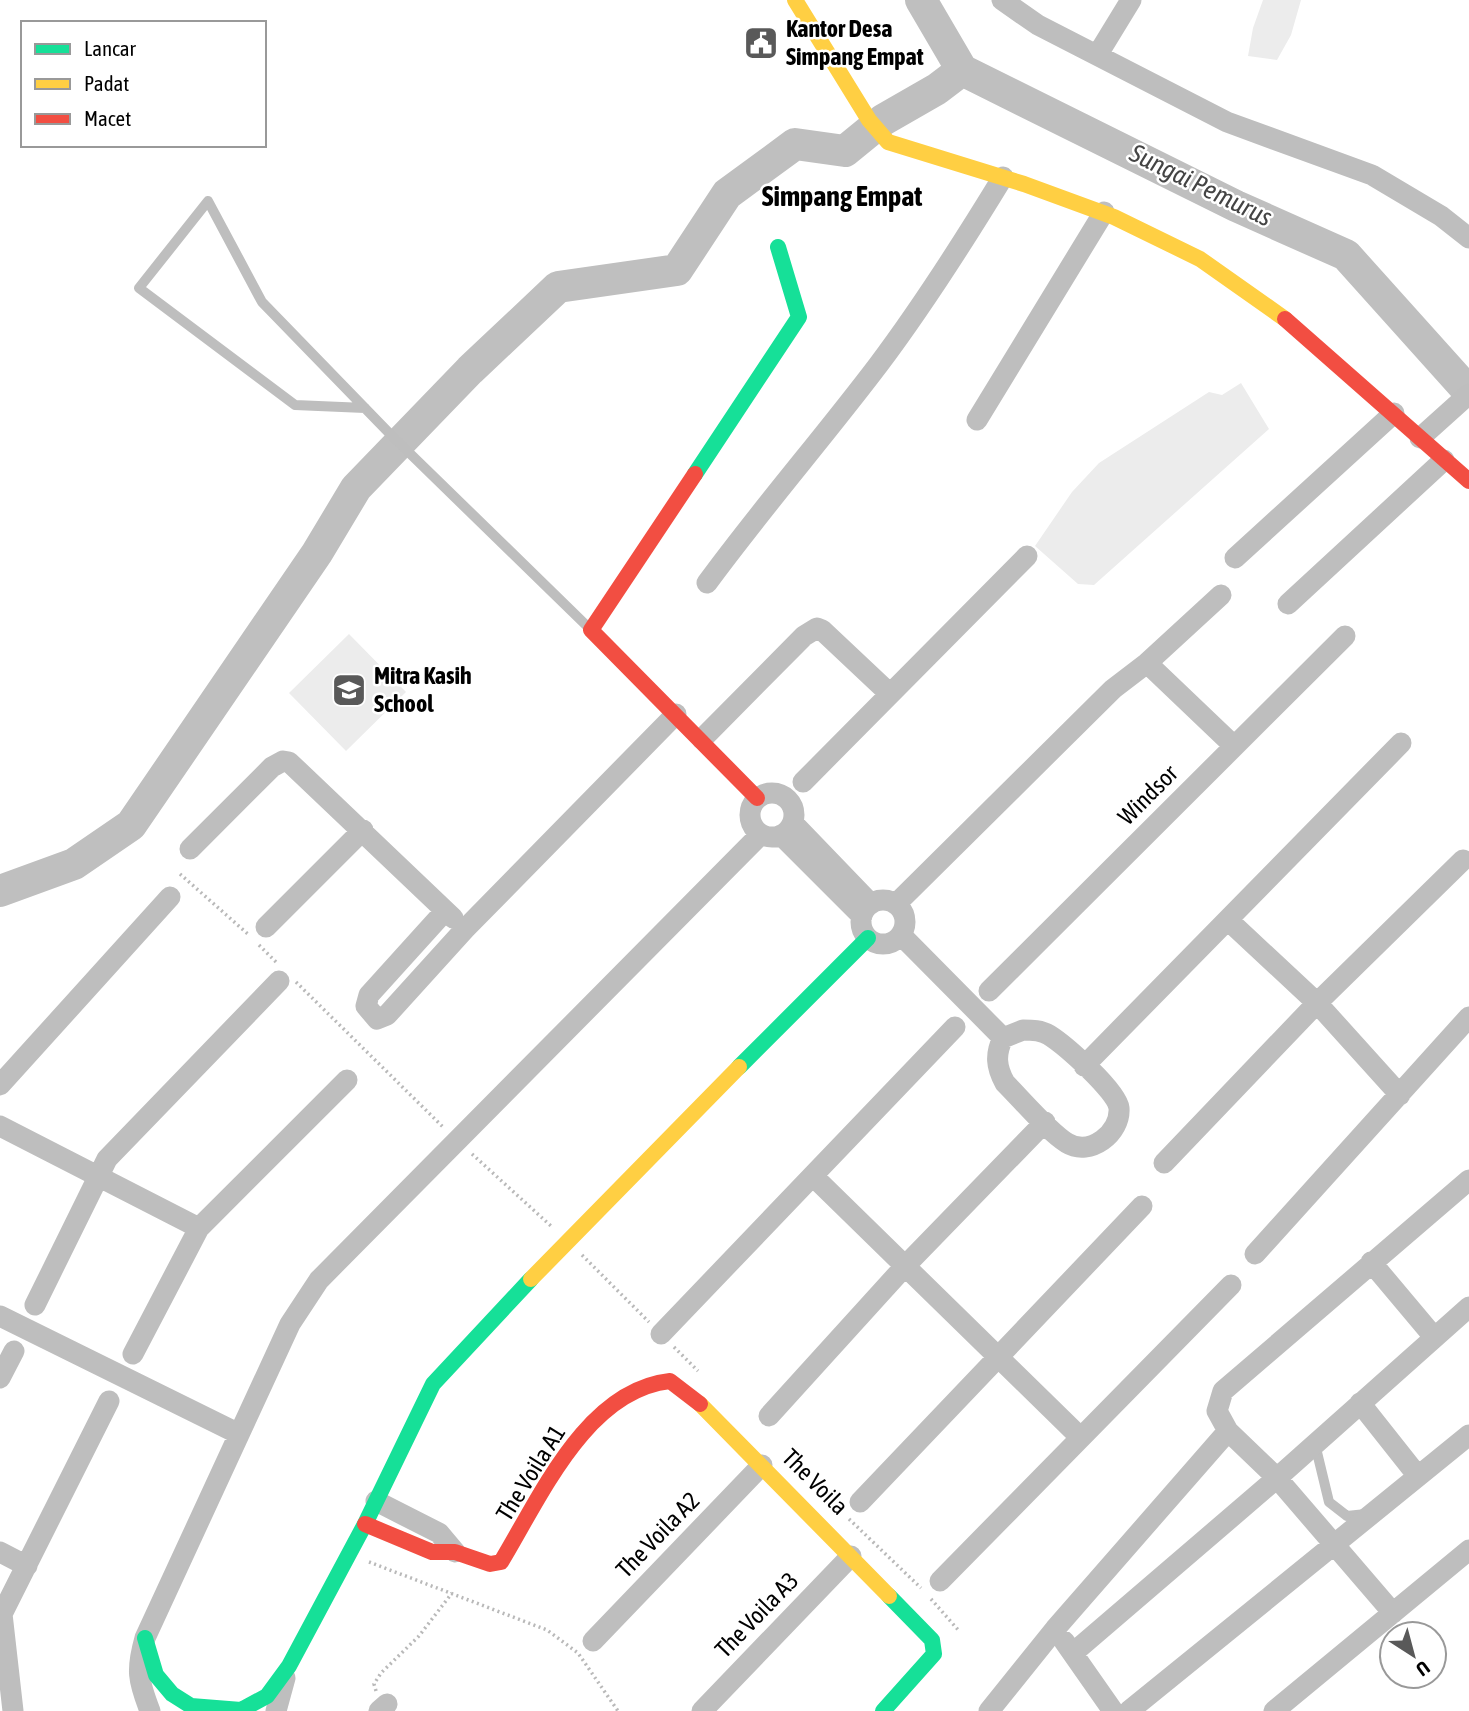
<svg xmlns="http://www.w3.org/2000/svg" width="1469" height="1711" viewBox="0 0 1469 1711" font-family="'Asap Condensed',sans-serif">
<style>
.green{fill:#ececec}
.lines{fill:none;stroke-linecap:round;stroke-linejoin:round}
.river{stroke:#bfbfbf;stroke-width:32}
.path{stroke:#b9b9b9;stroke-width:3.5;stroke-dasharray:2 3.5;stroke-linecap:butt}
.lane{stroke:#bebebe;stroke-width:10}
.street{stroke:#bebebe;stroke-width:21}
.fast{stroke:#16e098;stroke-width:16}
.slow{stroke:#ffcf43;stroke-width:16}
.jam{stroke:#f24e42;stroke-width:16}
.labels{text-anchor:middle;stroke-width:5;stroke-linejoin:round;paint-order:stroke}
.poi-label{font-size:24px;font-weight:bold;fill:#000;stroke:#fff;text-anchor:start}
.street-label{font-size:24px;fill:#000;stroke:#fff}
.water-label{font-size:26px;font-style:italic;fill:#444;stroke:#fff}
.quarter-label{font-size:28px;font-weight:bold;fill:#000;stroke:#fff}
</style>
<rect width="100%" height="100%" fill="#fff"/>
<path class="green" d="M 1263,0 L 1301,0 L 1291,35 L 1277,60 L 1248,56 L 1253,28 Z
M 1241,383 L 1269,429 L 1094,585 L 1078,584 L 1035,546 L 1072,492 L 1099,463 L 1209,392 L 1222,395 Z
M 349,634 L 406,692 L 346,751 L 289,693 Z"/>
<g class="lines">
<path class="river" d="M 921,0 L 962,70 L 1236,206 L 1346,255 L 1469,392
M 0,891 L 74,864 L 131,825 L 317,553 L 356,488 L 470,370 L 558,287 L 677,270 L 727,194 L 795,144 L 845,151 L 883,120 L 937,89 L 962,70"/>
<path class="path" d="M 180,874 L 249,935
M 259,945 L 276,962
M 296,982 L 443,1127
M 472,1154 L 551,1226
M 582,1255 L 649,1322
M 674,1347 L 698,1371
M 849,1519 L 921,1588
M 369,1562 L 547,1630 L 578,1653 L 618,1711
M 931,1599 L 960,1632
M 376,1691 L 374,1684 L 381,1673 L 419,1636 L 452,1593"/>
<path class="lane" d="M 365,408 L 295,405 L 139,288 L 208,201 L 262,302 L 392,436 L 590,629
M 1315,1444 L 1329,1502 L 1347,1516 L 1366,1514"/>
<path class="street" d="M 1002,0 L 1038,25 L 1227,122 L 1372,175 L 1441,216 L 1469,238
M 1098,54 L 1131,0
M 977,420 L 1104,212
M 1420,438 L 1469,394
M 1235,558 L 1394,413
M 707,583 C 762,508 823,438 879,364 C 924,304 964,241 1003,177
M 1288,604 L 1444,460
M 1147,663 L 1234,746
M 702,739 L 804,636 L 817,628 L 822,630 L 890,694
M 803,782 L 1027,556
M750 815a22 22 0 1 1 44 0a22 22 0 1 1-44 0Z
M 793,823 L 871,904
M 781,835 L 862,916
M 190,849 L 272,767 L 283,761 L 289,762 L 453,918
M861 922a22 22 0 1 1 44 0a22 22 0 1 1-44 0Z
M 896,904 L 1113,689 L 1147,663 L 1221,595
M 445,911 L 369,995 L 366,1006 L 377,1019 L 387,1015 L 465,929 L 676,714
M 1228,920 L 1317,1003 L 1400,1095
M 266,927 L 363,830
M 901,935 L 1003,1038
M 989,991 L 1345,636
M 1023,1030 C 1032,1030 1041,1030 1049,1035 C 1065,1045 1117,1091 1119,1108 C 1121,1133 1090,1157 1067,1143 C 1049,1132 1021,1099 1005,1083 C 996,1067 995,1054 1003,1038 Z
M 1084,1066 L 1401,743
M 0,1085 L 170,897
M 0,1126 L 199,1228
M 1164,1163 L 1317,1003 L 1463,860
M 814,1177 L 1079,1436
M 1255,1254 L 1469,1017
M 1371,1262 L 1434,1337
M 35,1305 L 107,1159 L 279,981
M 0,1316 L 237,1433
M 661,1334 L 955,1027
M 133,1354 L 199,1228 L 347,1080
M 0,1378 L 14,1351
M 1360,1403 L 1417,1475
M 769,1416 L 906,1265 L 1045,1122
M 376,1501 L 439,1533 L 455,1552
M 860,1502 L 1142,1206
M 0,1552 L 27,1566
M 940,1581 L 1231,1285
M 1393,1613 L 1277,1478 L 1228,1431 L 1217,1411 L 1223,1391 L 1469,1180
M 2,1614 L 13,1711
M 0,1618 L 109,1401
M 593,1641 L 762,1465
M 1064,1641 L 1113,1711
M 1073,1653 L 1277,1478 L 1469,1307
M 150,1711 C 138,1680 136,1670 145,1638 L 290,1324 L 319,1280 L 761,834
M 276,1711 L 285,1678
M 379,1711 L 387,1704
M 702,1711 L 851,1556
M 989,1711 L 1055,1629 L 1228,1431
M 1129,1711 L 1469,1435
M 1274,1711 L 1469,1550"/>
<path class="fast" d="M 695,474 L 799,317 L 778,247
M 739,1067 L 868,938
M 145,1638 L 156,1675 L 172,1694 L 191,1706 L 241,1710 L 267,1696 L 289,1666 L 365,1524 L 433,1384 L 531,1279
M 883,1711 L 934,1654 L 932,1640 L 889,1596"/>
<path class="slow" d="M 795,0 L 869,120 L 888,142 L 1024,184 L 1114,217 L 1200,259 L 1285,319
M 531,1279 L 739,1067
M 700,1404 L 889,1596"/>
<path class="jam" d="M 1285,319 L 1469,481
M 695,474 L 591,630 L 757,798
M 365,1524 L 432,1552 L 455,1552 L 490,1564 L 501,1562 C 540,1498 586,1390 670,1381 L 700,1404"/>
</g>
<defs>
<g id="civic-square" transform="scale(1.75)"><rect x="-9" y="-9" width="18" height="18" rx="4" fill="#595959" stroke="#fff"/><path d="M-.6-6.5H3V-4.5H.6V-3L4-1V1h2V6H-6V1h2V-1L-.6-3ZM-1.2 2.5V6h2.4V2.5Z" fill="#fff"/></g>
<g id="school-square" transform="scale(1.75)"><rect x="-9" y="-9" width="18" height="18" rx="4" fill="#595959" stroke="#fff"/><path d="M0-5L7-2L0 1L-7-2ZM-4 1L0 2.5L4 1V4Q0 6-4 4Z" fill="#fff"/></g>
</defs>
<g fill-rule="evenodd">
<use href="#civic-square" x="761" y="43"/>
<use href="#school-square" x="349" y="690"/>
</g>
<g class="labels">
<g class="poi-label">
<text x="786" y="37">Kantor Desa<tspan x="786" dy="28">Simpang Empat</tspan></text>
<text x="374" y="684">Mitra Kasih<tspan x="374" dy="28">School</tspan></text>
</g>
<g class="street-label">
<text transform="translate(1148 795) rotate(-45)" y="8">Windsor</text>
<text transform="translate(531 1473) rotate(-58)" y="8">The Voila A1</text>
<text transform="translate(815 1482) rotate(45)" y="8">The Voila</text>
<text transform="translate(658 1535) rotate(-46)" y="8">The Voila A2</text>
<text transform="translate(757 1615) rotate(-46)" y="8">The Voila A3</text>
</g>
<g class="water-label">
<text transform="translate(1201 185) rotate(26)" y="9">Sungai Pemurus</text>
</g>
<g class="quarter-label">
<text x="842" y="206">Simpang Empat</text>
</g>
</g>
<rect x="21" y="21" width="245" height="126" fill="#ffffff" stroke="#999999" stroke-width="2"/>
<rect x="35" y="44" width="35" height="10" fill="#16e098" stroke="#999999" stroke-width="2"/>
<text x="84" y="56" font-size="21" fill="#000000">Lancar</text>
<rect x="35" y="79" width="35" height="10" fill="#ffcf43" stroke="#999999" stroke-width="2"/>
<text x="84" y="91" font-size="21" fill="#000000">Padat</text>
<rect x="35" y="114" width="35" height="10" fill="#f24e42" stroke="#999999" stroke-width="2"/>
<text x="84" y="126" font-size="21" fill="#000000">Macet</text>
<g transform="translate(1413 1655) rotate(144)"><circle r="33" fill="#ffffff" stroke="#999999" stroke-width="2"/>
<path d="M0-5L12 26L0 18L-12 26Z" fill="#595959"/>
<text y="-10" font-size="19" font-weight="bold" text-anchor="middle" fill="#000000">U</text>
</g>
</svg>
